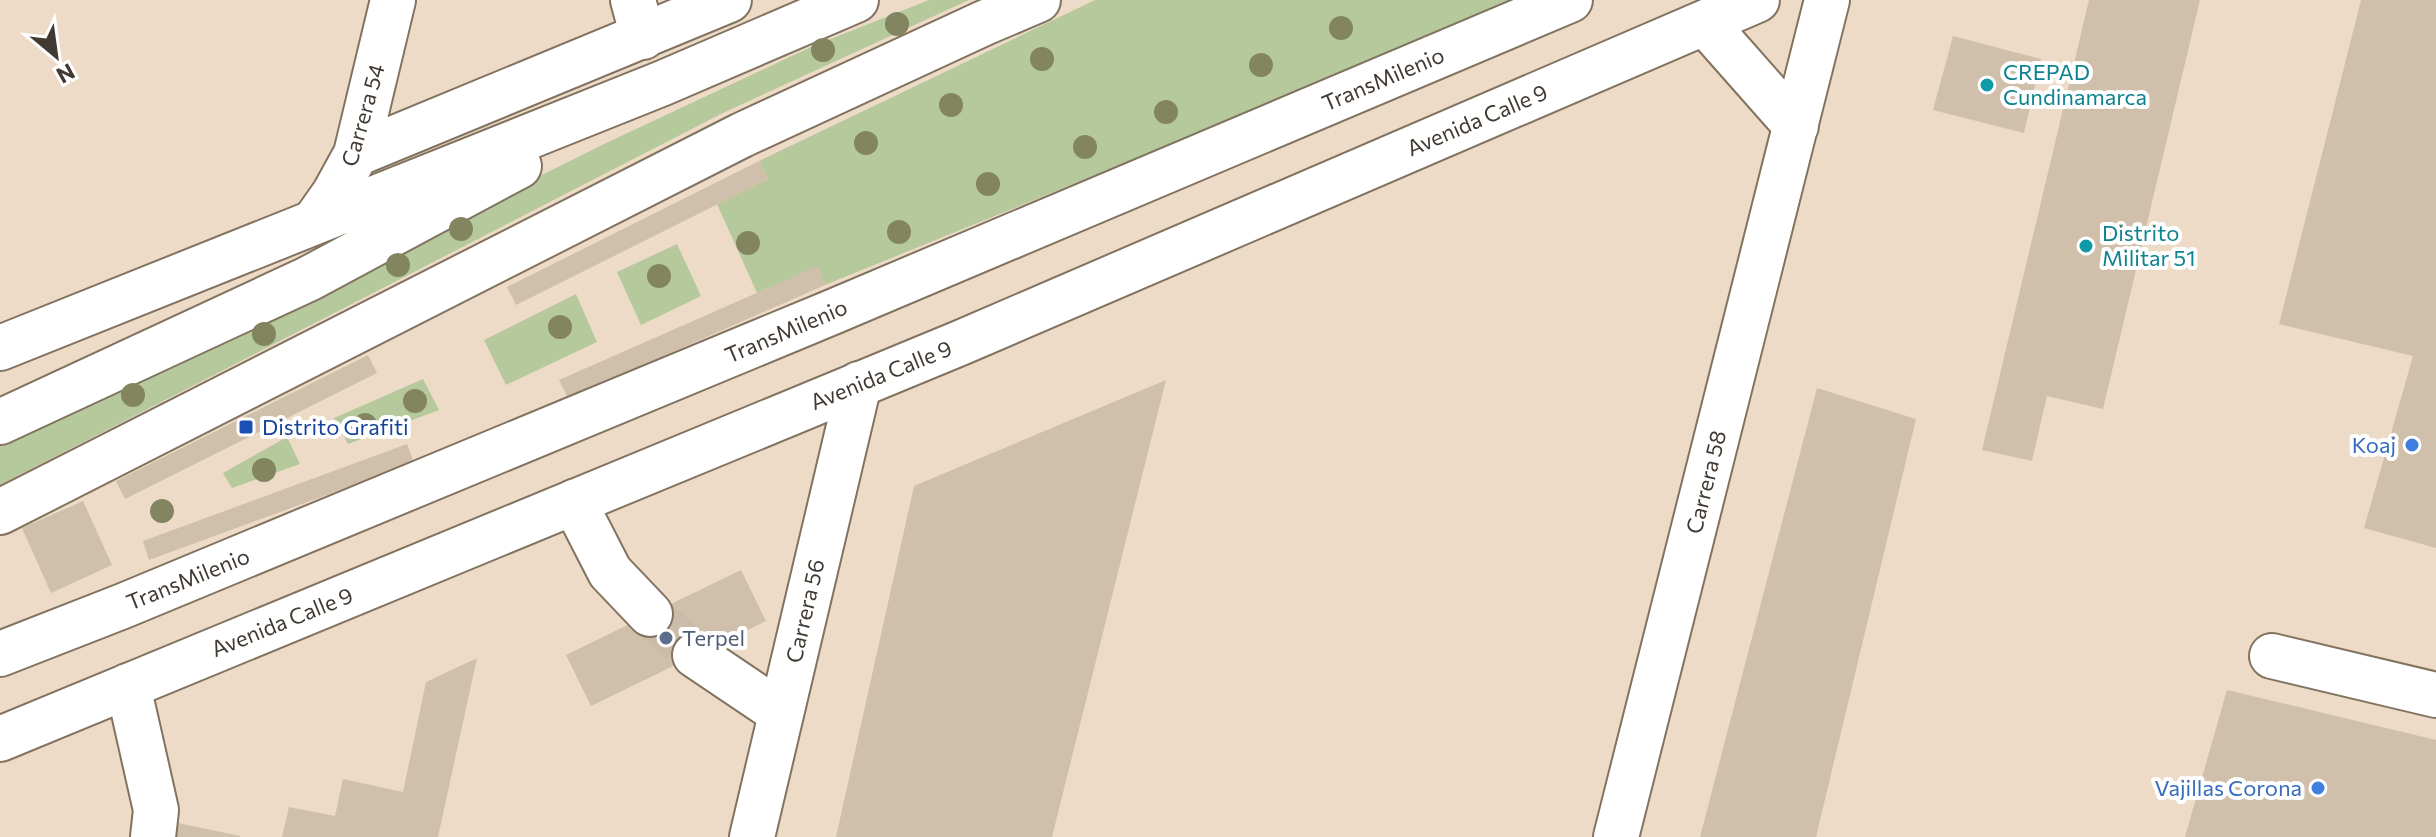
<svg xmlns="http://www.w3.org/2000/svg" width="2436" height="837" viewBox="0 0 2436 837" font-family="Commissioner,sans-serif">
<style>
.green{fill:#b5c99c}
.building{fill:#d0bfab}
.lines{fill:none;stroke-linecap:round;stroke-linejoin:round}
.minor-tunnel{stroke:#cbbba9;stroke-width:44;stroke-dasharray:44 22;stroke-linecap:butt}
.minor-casing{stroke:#827360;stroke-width:48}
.highway-casing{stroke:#827360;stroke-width:48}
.minor{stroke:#fff;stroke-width:44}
.highway{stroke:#fff;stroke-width:44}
.tree{fill:#838560}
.culture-dot{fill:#0f9aa8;stroke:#fff;stroke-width:3}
.transit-dot{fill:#1a4fb4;stroke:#fff;stroke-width:3}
.shop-dot{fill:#3f7fe0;stroke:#fff;stroke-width:3}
.service-dot{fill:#5c6f8a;stroke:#fff;stroke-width:3}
.labels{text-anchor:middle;stroke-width:8;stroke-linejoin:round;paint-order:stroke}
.culture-label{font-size:22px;fill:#0d838f;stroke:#fff;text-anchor:start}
.street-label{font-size:22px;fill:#413a32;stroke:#fff}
.transit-label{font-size:22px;fill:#164399;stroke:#fff;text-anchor:start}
.shop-label{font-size:22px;fill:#366cbe;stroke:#fff;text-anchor:end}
.service-label{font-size:22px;fill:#4e5e75;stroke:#fff;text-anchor:start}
</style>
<rect width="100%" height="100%" fill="#eddbc7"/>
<path class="green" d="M 929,0 L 969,0 L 723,113 L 0,485 L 0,444 L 602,145 L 813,46 Z
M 1095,0 L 1513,0 L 1427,40 L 825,285 L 818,267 L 757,293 L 717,204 L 768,179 L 759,161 Z
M 677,244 L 701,296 L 641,325 L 617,272 Z
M 576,294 L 597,342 L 506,385 L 484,340 Z
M 423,379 L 439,410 L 348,444 L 334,418 Z
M 287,437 L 300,464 L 232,488 L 223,473 Z"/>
<path class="building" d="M 2089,0 L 2200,0 L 2103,409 L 2047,396 L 2032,461 L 1982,450 Z
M 2361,0 L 2436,0 L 2436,548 L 2364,528 L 2413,356 L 2279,324 Z
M 1953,36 L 2041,59 L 2024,133 L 1933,110 Z
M 759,161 L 768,179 L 516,305 L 507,287 Z
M 818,266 L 825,285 L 568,398 L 559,380 Z
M 368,355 L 377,373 L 125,499 L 116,481 Z
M 1166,380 L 1052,837 L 836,837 L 914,486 Z
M 1817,388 L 1916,419 L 1816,837 L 1700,837 Z
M 407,444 L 414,463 L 149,560 L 143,541 Z
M 83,501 L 112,565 L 51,593 L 22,528 Z
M 741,570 L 766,621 L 591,706 L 566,655 Z
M 477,658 L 438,837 L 282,837 L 289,807 L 335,816 L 343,779 L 403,792 L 426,682 Z
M 2227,690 L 2436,740 L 2436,837 L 2185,837 Z
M 164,820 L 240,836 L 240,837 L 160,837 Z"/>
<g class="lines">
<path class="minor-tunnel" d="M 650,614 L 695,655"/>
<g class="minor-casing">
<path id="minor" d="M 633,0 L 643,37
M 1705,23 L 1796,126
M 356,154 L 729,0
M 315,221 L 334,194 L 356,154 L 393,0
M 574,502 L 610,572 L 650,614
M 0,512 L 742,135 L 984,23 L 1038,0
M 0,654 L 123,606 L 830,313 L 1570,0
M 695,655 L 781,713
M 2272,656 L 2436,695
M 128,686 L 156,810 L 153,837
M 752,837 L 859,384
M 1616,837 L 1827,0"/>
</g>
<g class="highway-casing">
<path id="highway" d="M 0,348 L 663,83 L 856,0
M 0,422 L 308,279 L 519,166
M 0,739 L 960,343 L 1757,0"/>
</g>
<use href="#minor" class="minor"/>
<use href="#highway" class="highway"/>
</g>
<g class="tree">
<circle cx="897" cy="24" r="12"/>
<circle cx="1341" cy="28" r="12"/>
<circle cx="823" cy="50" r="12"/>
<circle cx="1042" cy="59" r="12"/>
<circle cx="1261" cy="65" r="12"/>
<circle cx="951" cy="105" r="12"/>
<circle cx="1166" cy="112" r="12"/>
<circle cx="866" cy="143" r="12"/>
<circle cx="1085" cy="147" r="12"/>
<circle cx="988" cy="184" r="12"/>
<circle cx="461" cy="229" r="12"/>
<circle cx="899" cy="232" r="12"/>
<circle cx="748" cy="243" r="12"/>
<circle cx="398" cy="265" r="12"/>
<circle cx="659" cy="276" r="12"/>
<circle cx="560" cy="327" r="12"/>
<circle cx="264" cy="334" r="12"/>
<circle cx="133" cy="395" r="12"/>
<circle cx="415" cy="401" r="12"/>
<circle cx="365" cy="425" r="12"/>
<circle cx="264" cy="470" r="12"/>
<circle cx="162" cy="511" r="12"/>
</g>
<g class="culture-dot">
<circle cx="1987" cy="85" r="8"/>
<circle cx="2086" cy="246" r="8"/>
</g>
<rect class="transit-dot" x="238" y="419" width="16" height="16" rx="4"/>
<g class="shop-dot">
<circle cx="2412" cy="445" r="8"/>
<circle cx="2318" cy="788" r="8"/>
</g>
<circle class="service-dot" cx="666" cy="638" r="8"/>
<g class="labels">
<g class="culture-label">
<text x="2003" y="80">CREPAD<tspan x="2003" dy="25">Cundinamarca</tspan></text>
<text x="2102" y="241">Distrito<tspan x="2102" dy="25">Militar 51</tspan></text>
</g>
<g class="street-label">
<text transform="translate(1383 79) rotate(-23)" y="8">TransMilenio</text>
<text transform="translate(363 115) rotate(-74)" y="8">Carrera 54</text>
<text transform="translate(1477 120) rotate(-23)" y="8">Avenida Calle 9</text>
<text transform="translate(786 331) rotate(-23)" y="8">TransMilenio</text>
<text transform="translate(881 375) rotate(-22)" y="8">Avenida Calle 9</text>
<text transform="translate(1706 482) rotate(-76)" y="8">Carrera 58</text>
<text transform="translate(188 579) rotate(-22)" y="8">TransMilenio</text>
<text transform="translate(805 611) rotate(-77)" y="8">Carrera 56</text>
<text transform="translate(282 622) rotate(-22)" y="8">Avenida Calle 9</text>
</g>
<g class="transit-label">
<text x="262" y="435">Distrito Grafiti</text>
</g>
<g class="shop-label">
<text x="2396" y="453">Koaj</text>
<text x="2302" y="796">Vajillas Corona</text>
</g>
<g class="service-label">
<text x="682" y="646">Terpel</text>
</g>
</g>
<g transform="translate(56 56) rotate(151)" stroke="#ffffff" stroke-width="6" paint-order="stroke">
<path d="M0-6L14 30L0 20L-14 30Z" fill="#413a32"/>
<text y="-12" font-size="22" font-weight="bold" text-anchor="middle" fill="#413a32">N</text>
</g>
</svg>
